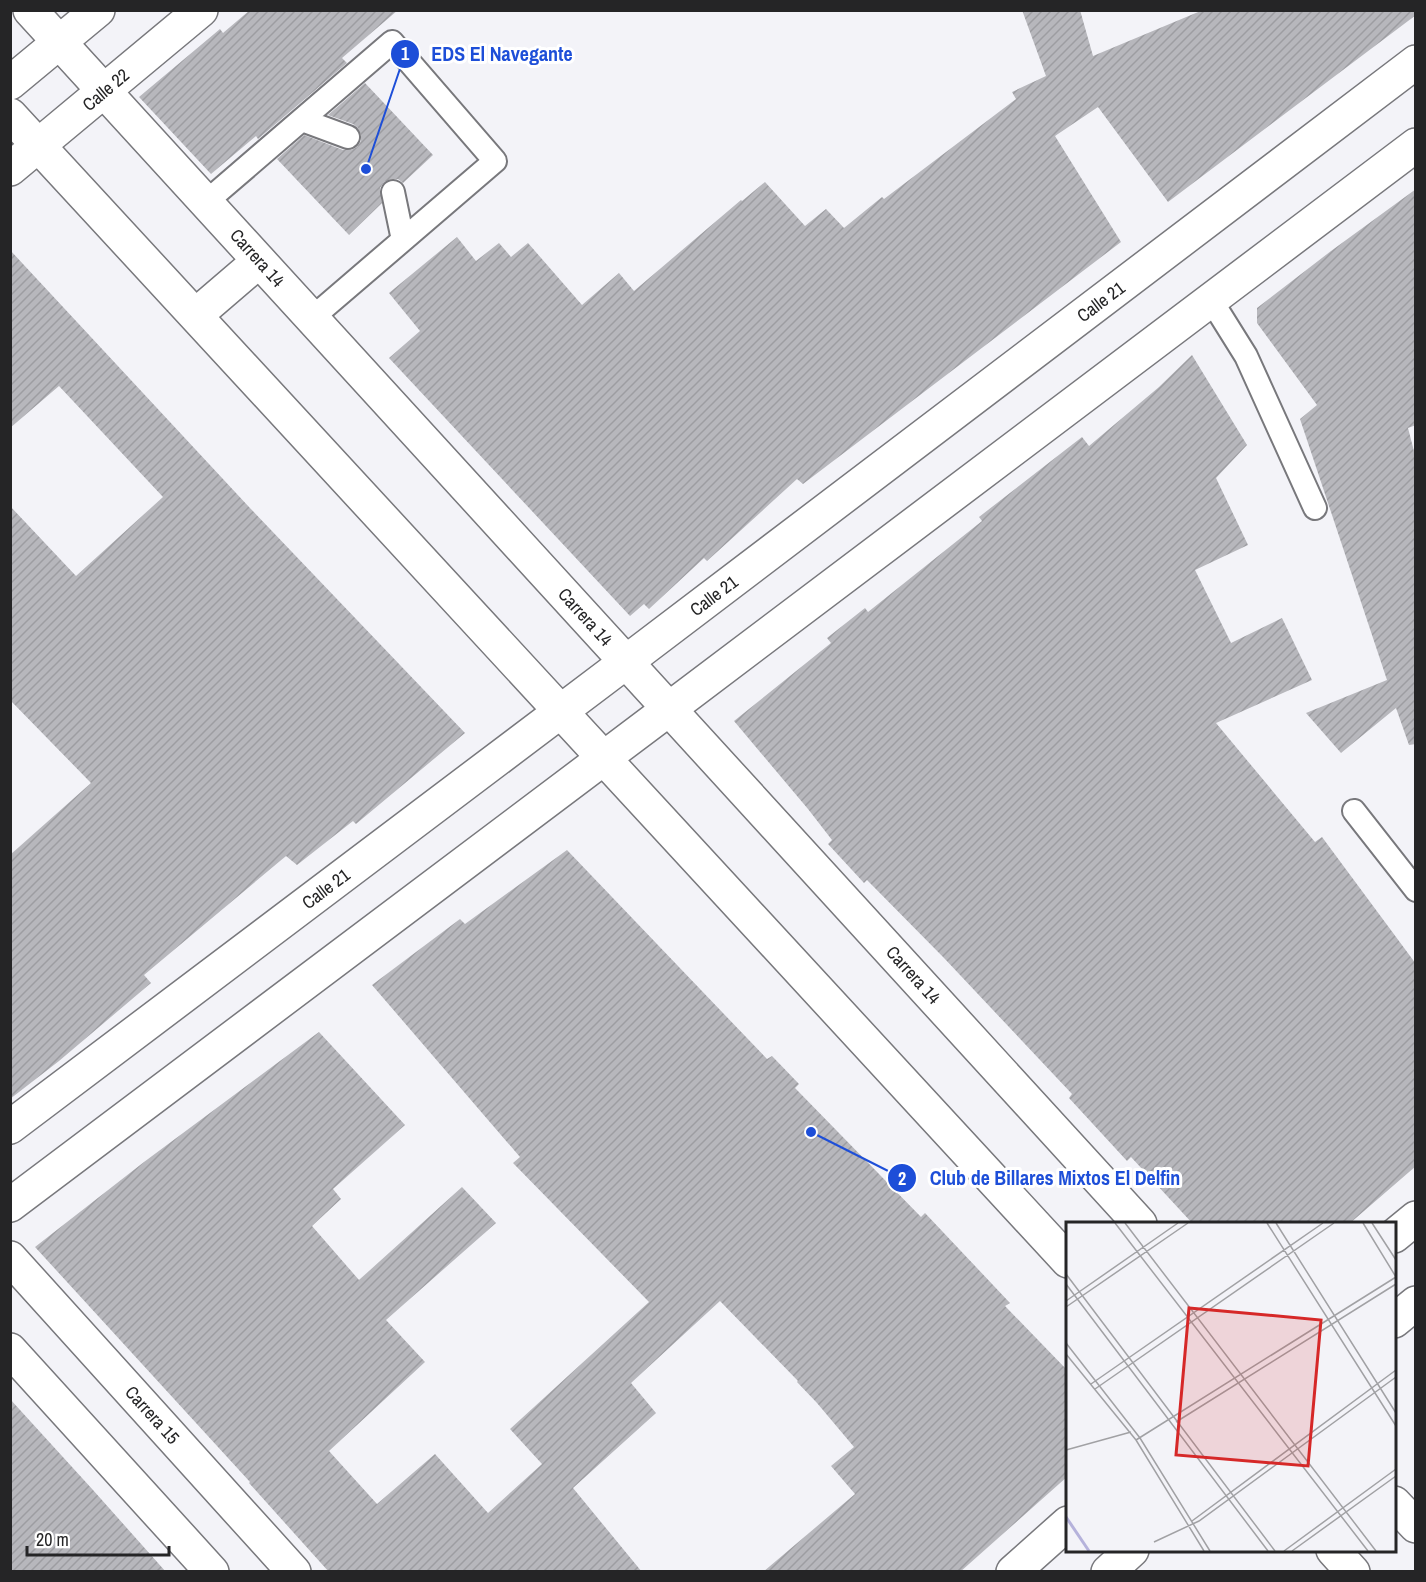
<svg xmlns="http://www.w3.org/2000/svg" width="1426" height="1582" viewBox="0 0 1426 1582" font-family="'Archivo Narrow',sans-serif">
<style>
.building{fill:url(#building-hatch)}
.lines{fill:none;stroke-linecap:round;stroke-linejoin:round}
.lane-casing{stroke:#78787c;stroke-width:26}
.street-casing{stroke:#78787c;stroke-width:36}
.secondary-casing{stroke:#78787c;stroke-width:36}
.lane{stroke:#fff;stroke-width:22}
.street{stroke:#fff;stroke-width:33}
.secondary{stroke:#fff;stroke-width:33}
.labels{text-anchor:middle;stroke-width:6;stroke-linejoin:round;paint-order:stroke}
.street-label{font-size:18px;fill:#252526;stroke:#fff}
.inset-river{fill:none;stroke:#b5b2db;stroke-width:3}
.inset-road{fill:none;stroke:#a1a1a4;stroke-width:1.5}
.view{fill:#d62828;fill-opacity:0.15;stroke:#d62828;stroke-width:3}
.inset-edge{fill:none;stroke:#252526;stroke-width:3}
.leader{fill:none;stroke:#1d4ed8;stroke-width:2}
.callout-dot{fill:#1d4ed8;stroke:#fff;stroke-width:2}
.mark-label{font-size:18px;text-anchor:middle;font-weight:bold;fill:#fff}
.callout-label{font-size:20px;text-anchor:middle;font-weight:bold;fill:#1d4ed8;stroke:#fff;stroke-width:6;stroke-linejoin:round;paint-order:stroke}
</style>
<defs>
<pattern id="building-hatch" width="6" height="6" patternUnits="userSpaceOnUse" patternTransform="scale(1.5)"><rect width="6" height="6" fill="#b7b7bc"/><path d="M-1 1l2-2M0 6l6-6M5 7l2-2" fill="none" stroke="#9d9da1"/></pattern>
</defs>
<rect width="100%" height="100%" fill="#f3f3f8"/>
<path class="building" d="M 250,10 L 398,10 L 342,58 L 347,63 L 258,139 L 256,136 L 211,174 L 139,97 L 220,29 L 223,33 Z
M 1022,10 L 1080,10 L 1093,56 L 1203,10 L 1416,10 L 1416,15 L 1168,202 L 1098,107 L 1055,136 L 1121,242 L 803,484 L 797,479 L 728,542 L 707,561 L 704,558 L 649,609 L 644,604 L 630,616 L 389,358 L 420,331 L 389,293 L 457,237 L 476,261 L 499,243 L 511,257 L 528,243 L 582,305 L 619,273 L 634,291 L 741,200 L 742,201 L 765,182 L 805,226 L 826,209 L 844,228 L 882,197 L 884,199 L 1016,99 L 1012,92 L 1046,76 Z
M 365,83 L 433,155 L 403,183 L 398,179 L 391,179 L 384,182 L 380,188 L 382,203 L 349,235 L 277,159 L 304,135 L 343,150 L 351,150 L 357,147 L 361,141 L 361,135 L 358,128 L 353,124 L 328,115 Z
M 1416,189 L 1416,425 L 1408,428 L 1416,459 L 1416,744 L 1409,745 L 1396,708 L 1341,753 L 1306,713 L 1387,680 L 1300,419 L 1317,405 L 1257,323 L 1257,308 L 1331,251 Z
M 10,250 L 249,507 L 465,733 L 356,824 L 353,821 L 297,865 L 286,856 L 144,975 L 151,983 L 59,1061 L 10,1099 L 10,855 L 91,783 L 10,700 L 10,506 L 76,576 L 163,497 L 59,386 L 10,428 Z
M 1192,355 L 1247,445 L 1216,478 L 1248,545 L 1195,570 L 1231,643 L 1282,618 L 1312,680 L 1216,723 L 1315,842 L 1322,837 L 1416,964 L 1416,1166 L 1349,1224 L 1193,1224 L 1131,1157 L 1127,1161 L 1069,1098 L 1072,1094 L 944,958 L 867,880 L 864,883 L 828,844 L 832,840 L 808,809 L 734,721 L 831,643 L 827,638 L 865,608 L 868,612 L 982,521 L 979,517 L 1082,437 L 1089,446 L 1159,387 Z
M 567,850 L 767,1059 L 772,1056 L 799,1084 L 795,1088 L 921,1217 L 925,1213 L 1010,1303 L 1005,1306 L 1068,1371 L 1068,1476 L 960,1572 L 763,1572 L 855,1494 L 831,1466 L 854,1447 L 817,1403 L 797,1382 L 798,1381 L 720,1301 L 631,1383 L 656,1413 L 573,1488 L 642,1572 L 329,1572 L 249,1483 L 250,1482 L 35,1247 L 144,1162 L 319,1032 L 405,1125 L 333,1189 L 341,1199 L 312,1226 L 359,1280 L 462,1187 L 496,1223 L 386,1320 L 425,1362 L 329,1451 L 377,1504 L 435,1454 L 488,1513 L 542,1464 L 510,1429 L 649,1302 L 513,1163 L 520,1157 L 372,985 L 460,919 L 465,924 Z
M 10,1399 L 93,1490 L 166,1572 L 10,1572 Z"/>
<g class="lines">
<g class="lane-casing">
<path id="lane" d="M 302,120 L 348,137
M 393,192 L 403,240
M 206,202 L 392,42 L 495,161 L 312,318
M 1211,300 L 1246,356 L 1315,508
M 1354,811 L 1416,890"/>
</g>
<g class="street-casing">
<path id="street" d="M 10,83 L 98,10
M 10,169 L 201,10
M 196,315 L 259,261
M 10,1127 L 626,662 L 1416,62
M 10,1205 L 669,709 L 1416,145
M 1394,1236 L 1416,1218
M 10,1258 L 294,1572
M 1394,1321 L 1416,1303
M 10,1350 L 212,1572
M 1013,1572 L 1068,1523
M 1108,1572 L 1132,1550"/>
</g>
<g class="secondary-casing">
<path id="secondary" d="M 30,10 L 1140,1224
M 10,115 L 1068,1261
M 1394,1503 L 1416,1526
M 1333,1550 L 1353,1572"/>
</g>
<use href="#lane" class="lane"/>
<use href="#street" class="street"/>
<use href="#secondary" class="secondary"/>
</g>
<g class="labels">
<g class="street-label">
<text transform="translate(106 90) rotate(-40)" y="6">Calle 22</text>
<text transform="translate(257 258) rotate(48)" y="6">Carrera 14</text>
<text transform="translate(1101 302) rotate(-37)" y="6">Calle 21</text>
<text transform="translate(714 596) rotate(-37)" y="6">Calle 21</text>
<text transform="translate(585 617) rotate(48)" y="6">Carrera 14</text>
<text transform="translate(326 889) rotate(-37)" y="6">Calle 21</text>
<text transform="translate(913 975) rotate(48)" y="6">Carrera 14</text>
<text transform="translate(152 1415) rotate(48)" y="6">Carrera 15</text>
</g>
</g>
<g transform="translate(1066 1222)">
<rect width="330" height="330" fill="#f3f3f8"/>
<path class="inset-river" d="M 0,295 L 23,329"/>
<path class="inset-road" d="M 49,1 L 302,329M 59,1 L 310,329M 201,1 L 330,204M 210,1 L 330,191M 297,1 L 330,55M 306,1 L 330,38M 0,52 L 209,329M 0,62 L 202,329M 0,79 L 112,1M 0,85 L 122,1M 0,121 L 74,216 L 144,329M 0,132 L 70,218 L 138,329M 25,162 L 257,1M 29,167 L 268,1M 110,200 L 330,62M 70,218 L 330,55M 0,228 L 65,210M 126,299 L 330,148M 88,320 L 133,299 L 330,155M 218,329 L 330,247M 226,329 L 330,254"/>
<path class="view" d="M 123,86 L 255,98 L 242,244 L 110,233 Z"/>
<rect width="330" height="330" class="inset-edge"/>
</g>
<path class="leader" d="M366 169L405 54M811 1132L902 1178"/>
<g class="callout-dot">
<circle cx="366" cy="169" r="6"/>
<circle cx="811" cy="1132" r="6"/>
<circle cx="405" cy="54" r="15"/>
<circle cx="902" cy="1178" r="15"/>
</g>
<g class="mark-label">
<text x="405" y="60">1</text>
<text x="902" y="1185">2</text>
</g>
<g class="callout-label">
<text x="502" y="61">EDS El Navegante</text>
<text x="1055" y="1185">Club de Billares Mixtos El Delfin</text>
</g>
<rect width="1426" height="1582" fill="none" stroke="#252526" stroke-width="24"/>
<path d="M27 1546v9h142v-9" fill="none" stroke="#252526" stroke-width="3"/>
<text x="36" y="1546" font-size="18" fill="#252526" stroke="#ffffff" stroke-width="4.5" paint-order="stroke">20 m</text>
</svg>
